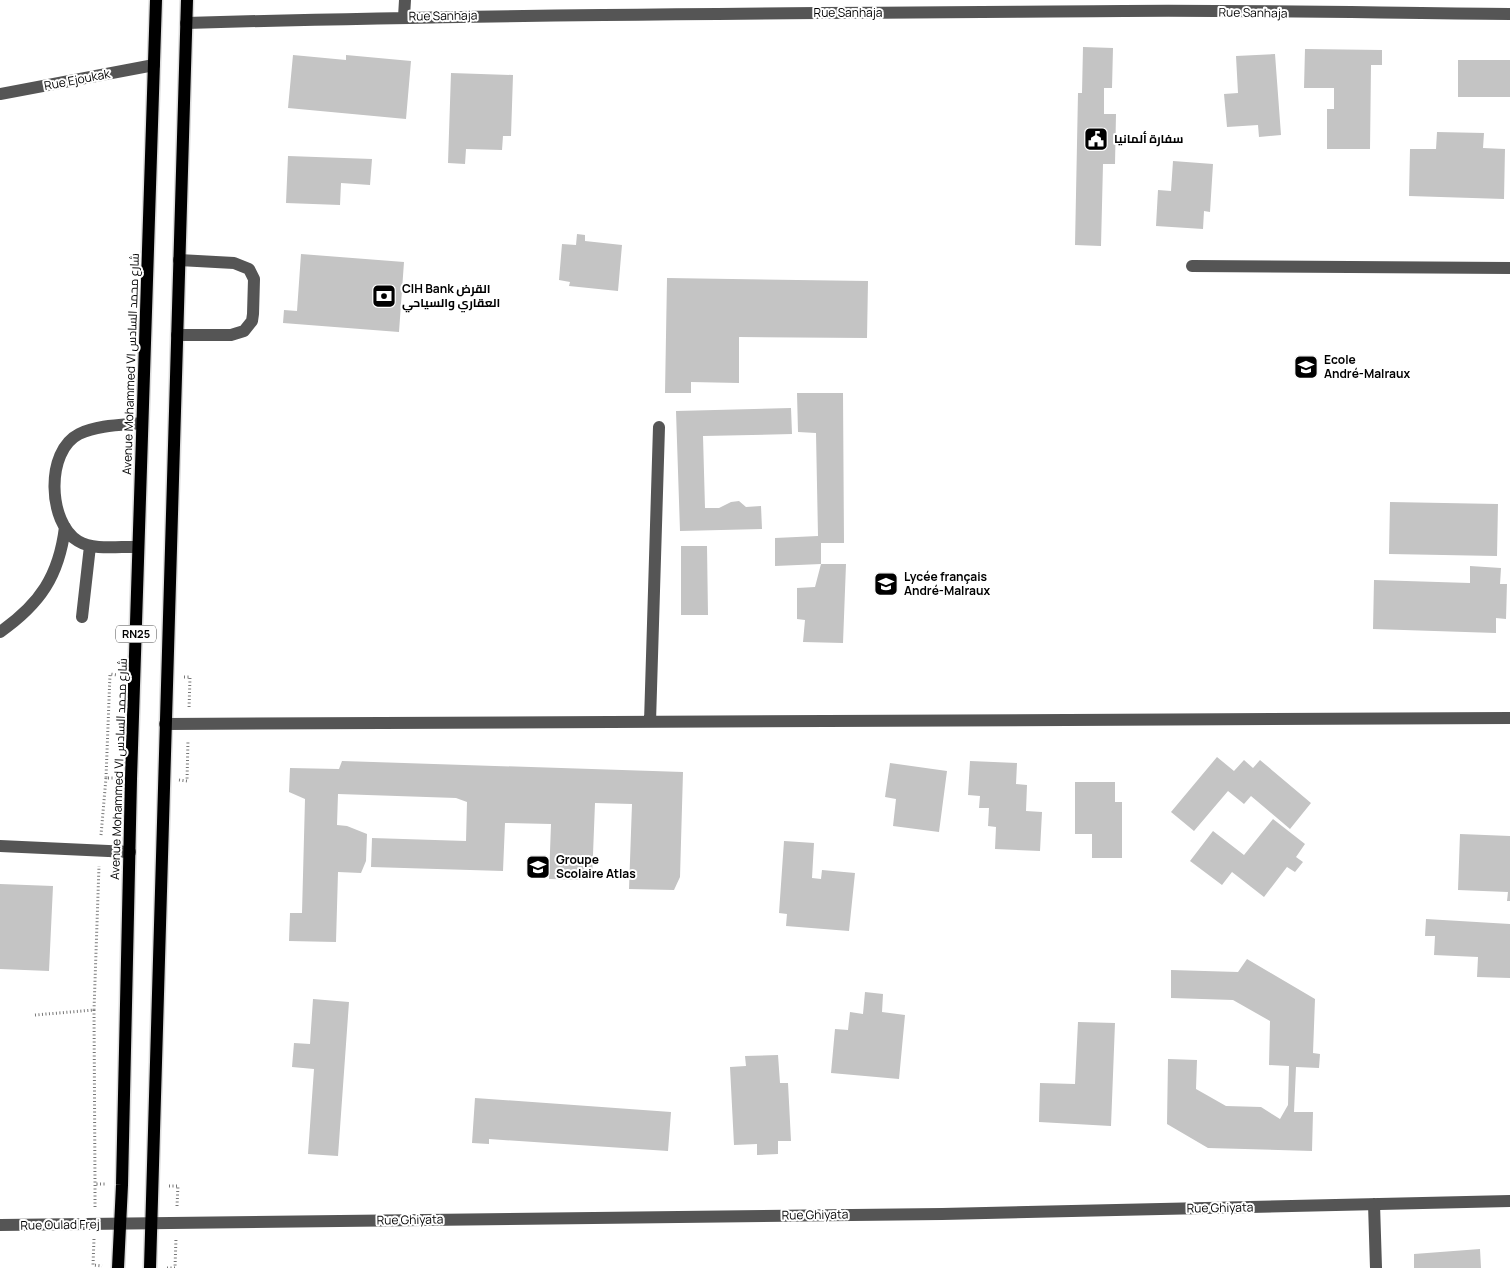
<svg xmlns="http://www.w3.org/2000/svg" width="1510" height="1268" viewBox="0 0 1510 1268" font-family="Manrope,Cairo,sans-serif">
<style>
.building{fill:#c4c4c4}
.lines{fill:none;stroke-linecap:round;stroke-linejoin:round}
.major-casing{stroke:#dbdbdb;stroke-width:15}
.path{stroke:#777;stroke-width:3;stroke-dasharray:1 2.5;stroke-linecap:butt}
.minor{stroke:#555;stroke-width:12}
.major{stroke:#000;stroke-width:12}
.labels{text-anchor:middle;stroke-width:4;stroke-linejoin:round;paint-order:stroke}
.shield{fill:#fff;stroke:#4c4c4c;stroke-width:1}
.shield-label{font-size:11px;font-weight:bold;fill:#000}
.street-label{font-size:12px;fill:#000;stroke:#fff}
.poi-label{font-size:12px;font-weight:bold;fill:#000;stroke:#fff;text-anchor:start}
</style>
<rect width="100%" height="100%" fill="#fff"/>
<path class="building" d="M 1083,47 L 1113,48 L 1112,88 L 1104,88 L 1104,114 L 1116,114 L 1115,164 L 1103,164 L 1101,246 L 1075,245 L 1078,93 L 1082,93 Z
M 1305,49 L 1382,50 L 1382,65 L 1371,65 L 1370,149 L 1327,149 L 1327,109 L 1334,109 L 1334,88 L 1304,88 Z
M 1275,54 L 1281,135 L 1259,137 L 1258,125 L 1227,127 L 1224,94 L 1238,93 L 1236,56 Z
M 293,55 L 346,60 L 346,55 L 411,61 L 406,119 L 288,108 Z
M 1458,60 L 1510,60 L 1510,97 L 1458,97 Z
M 451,73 L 513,75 L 511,136 L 503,136 L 502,150 L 466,149 L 465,164 L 448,163 Z
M 1437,132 L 1484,133 L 1483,148 L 1505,149 L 1504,199 L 1409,196 L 1410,149 L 1436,149 Z
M 288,156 L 372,159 L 370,185 L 341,183 L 340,205 L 286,203 Z
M 1173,161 L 1213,164 L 1210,212 L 1204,211 L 1203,229 L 1156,226 L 1158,190 L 1171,191 Z
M 577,234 L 585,235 L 585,241 L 622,245 L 618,291 L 569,286 L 570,282 L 559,280 L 562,244 L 576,245 Z
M 301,254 L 404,262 L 399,332 L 283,323 L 284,310 L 297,311 Z
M 667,278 L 868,281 L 867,338 L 739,337 L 739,383 L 691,382 L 691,393 L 665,393 Z
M 797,393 L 843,393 L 844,543 L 821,543 L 821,564 L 775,566 L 775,538 L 818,536 L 816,433 L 798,432 Z
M 791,408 L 792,434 L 703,436 L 705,508 L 719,508 L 731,502 L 739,501 L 746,507 L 761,506 L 762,529 L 680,531 L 676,411 Z
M 1390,502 L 1498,504 L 1497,556 L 1389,554 Z
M 681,546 L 707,546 L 708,615 L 681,615 Z
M 821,564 L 846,564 L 843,643 L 803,642 L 805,620 L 797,619 L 797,588 L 815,587 Z
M 1470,566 L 1501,568 L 1500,584 L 1507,584 L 1506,619 L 1496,618 L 1496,633 L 1373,629 L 1374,580 L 1470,583 Z
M 1217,757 L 1234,771 L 1244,760 L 1253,768 L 1260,760 L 1311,803 L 1290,829 L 1251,796 L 1244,804 L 1228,791 L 1194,831 L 1171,812 Z
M 342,761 L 683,772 L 680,877 L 674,890 L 629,889 L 632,804 L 595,803 L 592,880 L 549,879 L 551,824 L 505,823 L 503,871 L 371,867 L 372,838 L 466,841 L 467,802 L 456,798 L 338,794 L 337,825 L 347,826 L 367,834 L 366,861 L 361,873 L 338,872 L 336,942 L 289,941 L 290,913 L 302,913 L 305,799 L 289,792 L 290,768 L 339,769 Z
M 970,761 L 1017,763 L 1016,784 L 1027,785 L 1026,811 L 1042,812 L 1040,851 L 995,849 L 996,827 L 988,826 L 989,808 L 979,808 L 980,796 L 968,795 Z
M 890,763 L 947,771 L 939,832 L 893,826 L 896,799 L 885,797 Z
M 1075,782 L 1115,782 L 1115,802 L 1122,802 L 1122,858 L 1092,858 L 1092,834 L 1075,834 Z
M 1273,819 L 1305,844 L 1296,857 L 1303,862 L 1295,872 L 1287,867 L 1264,897 L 1232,872 L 1222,885 L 1190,861 L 1213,831 L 1244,855 Z
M 1460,834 L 1510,836 L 1510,901 L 1507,901 L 1508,892 L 1458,890 Z
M 784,841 L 814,843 L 812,878 L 821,879 L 822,870 L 855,873 L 849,931 L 786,926 L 787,914 L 779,913 Z
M 0,884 L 53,886 L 49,971 L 0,969 Z
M 1426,919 L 1510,924 L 1510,978 L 1477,977 L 1478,957 L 1434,955 L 1435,936 L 1425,936 Z
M 1247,959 L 1315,999 L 1313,1053 L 1320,1054 L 1319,1068 L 1296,1067 L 1294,1112 L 1313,1112 L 1312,1151 L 1208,1148 L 1167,1124 L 1168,1059 L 1197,1060 L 1196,1089 L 1226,1106 L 1261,1107 L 1280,1119 L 1288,1105 L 1289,1066 L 1269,1065 L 1270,1021 L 1233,1000 L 1171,998 L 1171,970 L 1238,972 Z
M 865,992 L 883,994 L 882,1012 L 905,1015 L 899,1079 L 831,1073 L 835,1029 L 848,1030 L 850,1012 L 863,1014 Z
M 313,999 L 349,1002 L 338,1156 L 308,1154 L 314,1069 L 292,1067 L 294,1043 L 310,1044 Z
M 1078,1022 L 1115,1023 L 1111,1126 L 1039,1122 L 1040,1083 L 1075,1084 Z
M 778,1055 L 780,1083 L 788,1083 L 791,1141 L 778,1141 L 778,1154 L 757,1155 L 757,1144 L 734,1145 L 730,1067 L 746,1066 L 745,1056 Z
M 475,1098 L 671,1112 L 668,1151 L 489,1139 L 489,1144 L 472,1143 Z
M 1480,1249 L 1481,1268 L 1414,1268 L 1414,1254 Z"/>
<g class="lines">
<g class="major-casing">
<path id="major" d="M 118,1268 L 122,1185 L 131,779 L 156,0
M 150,1268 L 187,0"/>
</g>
<path class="path" d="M 184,677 L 190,677 L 189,709
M 116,778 L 106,778 L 110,674 L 117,675
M 179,780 L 187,781 L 188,740
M 101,835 L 106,778
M 94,1010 L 95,1184
M 35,1015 L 94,1010 L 99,866
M 169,1186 L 178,1186 L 177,1206
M 95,1207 L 95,1184 L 106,1184
M 94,1239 L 93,1265 L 102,1266
M 167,1268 L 175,1268 L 176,1238"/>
<path class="minor" d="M 404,17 L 405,0
M 186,23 C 499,14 811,13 1124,11 C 1253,10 1381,13 1510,14
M 0,94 L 154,65
M 1192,266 L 1510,268
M 177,335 L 231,335 L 244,331 L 252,321 L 253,314 L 254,279 L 249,269 L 234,263 L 179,260
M 138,547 C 121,546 94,551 78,541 C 48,523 45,451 79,434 C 98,425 121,425 142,423
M 82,617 L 90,546
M 0,632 C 40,604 59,576 65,527
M 650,722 L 659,427
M 165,724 L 1510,718
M 0,846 L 130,852
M 1374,1204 L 1376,1268
M 0,1225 L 942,1214 L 1510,1201"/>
<use href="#major" class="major"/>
</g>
<defs>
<g id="civic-square" transform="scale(1.25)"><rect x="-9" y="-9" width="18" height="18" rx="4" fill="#000" stroke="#fff"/><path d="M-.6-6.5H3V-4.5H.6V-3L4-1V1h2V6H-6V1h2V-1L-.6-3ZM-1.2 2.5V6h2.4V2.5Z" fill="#fff"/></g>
<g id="bank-square" transform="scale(1.25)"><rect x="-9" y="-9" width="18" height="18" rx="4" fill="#000" stroke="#fff"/><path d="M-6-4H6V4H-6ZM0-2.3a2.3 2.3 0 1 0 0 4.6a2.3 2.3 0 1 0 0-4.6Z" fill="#fff"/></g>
<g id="school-square" transform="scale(1.25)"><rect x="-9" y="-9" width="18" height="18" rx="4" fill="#000" stroke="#fff"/><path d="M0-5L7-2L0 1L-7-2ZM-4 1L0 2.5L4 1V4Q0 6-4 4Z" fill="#fff"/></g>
</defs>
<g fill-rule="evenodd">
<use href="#civic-square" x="1096" y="139"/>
<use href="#bank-square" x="384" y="296"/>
<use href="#school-square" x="1306" y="367"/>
<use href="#school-square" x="886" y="584"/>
<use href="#school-square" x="538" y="867"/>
</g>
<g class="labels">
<rect class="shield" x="116" y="625.5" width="40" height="17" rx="4"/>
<g class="shield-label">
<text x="136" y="638">RN25</text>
</g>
<g class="street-label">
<text x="848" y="17">Rue Sanhaja</text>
<text transform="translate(1253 13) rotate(1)" y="4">Rue Sanhaja</text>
<text transform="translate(443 16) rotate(-1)" y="4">Rue Sanhaja</text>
<text transform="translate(77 80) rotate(-11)" y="4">Rue Ejoukak</text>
<text transform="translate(131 364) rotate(-88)" y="4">Avenue Mohammed VI شارع محمد السادس</text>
<text transform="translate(119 769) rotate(-88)" y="4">Avenue Mohammed VI شارع محمد السادس</text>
<text transform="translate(1220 1208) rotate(-1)" y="4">Rue Ghiyata</text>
<text transform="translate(815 1215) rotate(-1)" y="4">Rue Ghiyata</text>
<text transform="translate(410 1220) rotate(-1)" y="4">Rue Ghiyata</text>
<text transform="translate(60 1225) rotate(-1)" y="4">Rue Oulad Frej</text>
</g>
<g class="poi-label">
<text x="1114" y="143">سفارة ألمانيا</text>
<text x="402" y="293">CIH Bank القرض<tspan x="402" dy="14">العقاري والسياحي</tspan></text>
<text x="1324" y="364">Ecole<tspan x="1324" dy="14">André-Malraux</tspan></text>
<text x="904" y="581">Lycée français<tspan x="904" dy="14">André-Malraux</tspan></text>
<text x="556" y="864">Groupe<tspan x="556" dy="14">Scolaire Atlas</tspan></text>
</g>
</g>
</svg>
